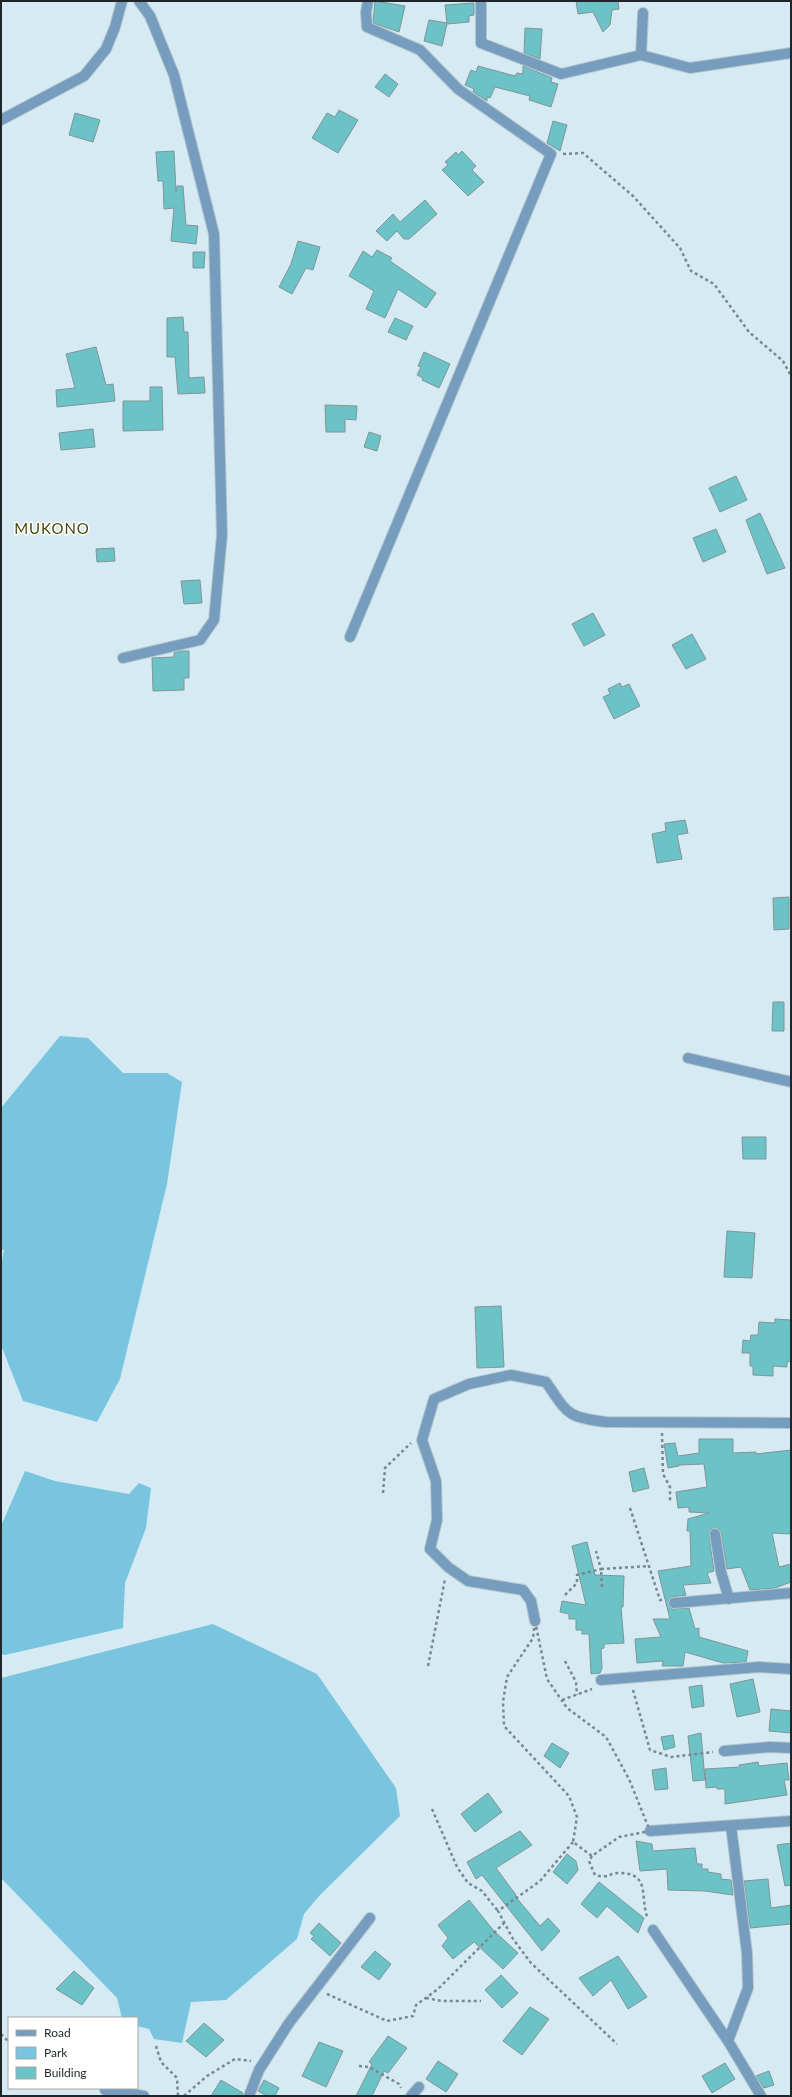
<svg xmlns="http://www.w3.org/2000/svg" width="792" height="2097" viewBox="0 0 792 2097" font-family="Lato,sans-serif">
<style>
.green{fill:#79c5df}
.building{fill:#6cc3c7;stroke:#7f9596}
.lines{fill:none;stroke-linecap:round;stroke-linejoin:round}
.minor-casing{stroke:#b4c7ce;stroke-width:12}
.path{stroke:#7a888e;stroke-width:2.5;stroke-dasharray:3 3;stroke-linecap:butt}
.minor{stroke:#769cbe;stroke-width:10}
.labels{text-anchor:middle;stroke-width:3;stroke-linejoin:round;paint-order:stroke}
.quarter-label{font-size:15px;letter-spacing:1px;fill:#494705;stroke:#fff}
</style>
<rect width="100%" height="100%" fill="#d5eaf2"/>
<path class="green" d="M 60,1036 L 88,1038 L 123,1073 L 167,1073 L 182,1082 L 167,1184 L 120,1379 L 97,1422 L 23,1401 L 1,1345 L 1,1266 L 4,1250 L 1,1249 L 1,1108 Z
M 25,1471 L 55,1481 L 129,1494 L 139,1483 L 151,1488 L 146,1528 L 125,1583 L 123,1628 L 5,1655 L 1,1654 L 1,1526 Z
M 213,1624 L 317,1674 L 396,1788 L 400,1816 L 320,1895 L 304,1914 L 297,1939 L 226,2000 L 191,2002 L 182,2043 L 154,2039 L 149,2029 L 137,2026 L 137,2018 L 122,2018 L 117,1998 L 1,1878 L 1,1678 Z"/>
<path class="building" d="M 375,1 L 405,6 L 399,32 L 373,23 Z
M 576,1 L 618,1 L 619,9 L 612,10 L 610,25 L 603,32 L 593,12 L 578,14 Z
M 474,3 L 474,15 L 469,16 L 469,22 L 447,24 L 442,46 L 424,41 L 429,20 L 447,23 L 445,5 Z
M 525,28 L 542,29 L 540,59 L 524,53 Z
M 478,66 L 515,76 L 517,73 L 523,74 L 523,66 L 552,78 L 551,82 L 558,84 L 551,107 L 529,100 L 530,96 L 495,87 L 490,98 L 487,97 L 487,101 L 473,92 L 474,89 L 465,85 L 471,70 L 476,72 Z
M 385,74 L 398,84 L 389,97 L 375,87 Z
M 339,110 L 358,120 L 338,153 L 312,138 L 327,113 L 335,117 Z
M 75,113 L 100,120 L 93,142 L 69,135 Z
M 553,121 L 567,125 L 560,151 L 547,143 Z
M 174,151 L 176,192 L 177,186 L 183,186 L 186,225 L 198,226 L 196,244 L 171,241 L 174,208 L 164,209 L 163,181 L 158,181 L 156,152 Z
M 462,151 L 476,166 L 472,170 L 484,182 L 468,196 L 442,170 L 448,165 L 445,162 L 456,152 L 458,155 Z
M 425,200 L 437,214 L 409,239 L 404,239 L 397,231 L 387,241 L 376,231 L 393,214 L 400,222 Z
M 298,241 L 320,247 L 313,270 L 306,268 L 292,294 L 279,287 L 291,264 Z
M 377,250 L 392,258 L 390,261 L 436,293 L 426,308 L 398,289 L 385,318 L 366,309 L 374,291 L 349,276 L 363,251 L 372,257 Z
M 193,252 L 205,252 L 204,268 L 193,268 Z
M 183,317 L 184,332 L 188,332 L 189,378 L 204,377 L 205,393 L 178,394 L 175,357 L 167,357 L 167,318 Z
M 395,318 L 413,326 L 406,340 L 388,332 Z
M 96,347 L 106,385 L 113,384 L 115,401 L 57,407 L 56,390 L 75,388 L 66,354 Z
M 424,352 L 450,364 L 439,388 L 422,380 L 423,378 L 417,375 L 421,367 L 418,366 Z
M 150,387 L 162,387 L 163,430 L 123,431 L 123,401 L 150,401 Z
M 325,405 L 357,406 L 356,420 L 345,419 L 345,432 L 326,432 Z
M 93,429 L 95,447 L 61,450 L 59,433 Z
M 369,432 L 381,436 L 377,451 L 364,447 Z
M 736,476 L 747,500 L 720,512 L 709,488 Z
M 760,513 L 785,568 L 767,574 L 746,520 Z
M 716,529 L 726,552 L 703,562 L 693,538 Z
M 114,548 L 115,561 L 97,562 L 96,549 Z
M 200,580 L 202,603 L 184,604 L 181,581 Z
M 593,613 L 605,635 L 584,646 L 572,624 Z
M 692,634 L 706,659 L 686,669 L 672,645 Z
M 181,651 L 189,651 L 189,678 L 184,678 L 184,690 L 153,691 L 152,658 L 174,657 L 174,653 Z
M 620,683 L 622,687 L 629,684 L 640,706 L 614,719 L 603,697 L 610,694 L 608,689 Z
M 685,820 L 688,833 L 677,835 L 682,859 L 657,863 L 652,834 L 666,831 L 665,823 Z
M 789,897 L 789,929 L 774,930 L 773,898 Z
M 773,1002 L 784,1002 L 784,1031 L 772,1031 Z
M 742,1137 L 766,1137 L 766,1159 L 743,1159 Z
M 727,1231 L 755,1233 L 752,1278 L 724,1277 Z
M 501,1306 L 504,1367 L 477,1368 L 475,1307 Z
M 775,1319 L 791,1320 L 791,1361 L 787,1362 L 787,1367 L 773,1366 L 773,1376 L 753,1375 L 753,1366 L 750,1366 L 750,1353 L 742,1353 L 743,1340 L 750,1341 L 751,1335 L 758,1335 L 759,1322 L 775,1323 Z
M 699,1439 L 733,1439 L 733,1453 L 756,1452 L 756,1454 L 791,1450 L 791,1534 L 772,1533 L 779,1567 L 791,1564 L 791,1582 L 775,1588 L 750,1590 L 741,1567 L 727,1569 L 721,1533 L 718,1528 L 711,1529 L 709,1535 L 714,1571 L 707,1573 L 711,1583 L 683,1585 L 686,1595 L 671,1597 L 668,1604 L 672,1609 L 689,1608 L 695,1629 L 699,1628 L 699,1637 L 748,1651 L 746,1662 L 723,1663 L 685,1652 L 683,1666 L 662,1666 L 663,1661 L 637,1663 L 635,1639 L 661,1637 L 653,1619 L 670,1619 L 658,1571 L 691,1566 L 690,1531 L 687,1531 L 688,1519 L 709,1513 L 689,1512 L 689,1507 L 678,1508 L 676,1492 L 707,1487 L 704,1464 L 679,1465 L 679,1466 L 668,1468 L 664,1444 L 675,1443 L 678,1456 L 699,1453 Z
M 644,1468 L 649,1488 L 633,1492 L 629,1472 Z
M 587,1542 L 595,1575 L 624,1576 L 623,1607 L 621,1607 L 624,1643 L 604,1644 L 604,1648 L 601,1649 L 602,1668 L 600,1673 L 591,1674 L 589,1634 L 582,1634 L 582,1630 L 576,1630 L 576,1619 L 569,1619 L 569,1614 L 560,1612 L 562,1601 L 586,1605 L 572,1546 Z
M 753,1679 L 760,1712 L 737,1717 L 730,1684 Z
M 702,1685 L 704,1706 L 692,1708 L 689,1687 Z
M 771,1709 L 791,1711 L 791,1733 L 769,1731 Z
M 701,1733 L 705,1780 L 693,1781 L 688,1736 Z
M 673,1735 L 675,1747 L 664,1750 L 661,1737 Z
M 552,1743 L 569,1753 L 560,1768 L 544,1756 Z
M 758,1762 L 759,1766 L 787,1763 L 789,1780 L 784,1780 L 787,1795 L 725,1804 L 725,1789 L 717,1789 L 717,1787 L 706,1788 L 705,1769 L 740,1767 L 739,1765 Z
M 666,1768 L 668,1789 L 655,1790 L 652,1770 Z
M 488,1793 L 502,1812 L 475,1832 L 461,1814 Z
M 520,1831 L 532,1845 L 496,1868 L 516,1895 L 515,1896 L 540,1926 L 548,1918 L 560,1931 L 542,1951 L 482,1875 L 476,1879 L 467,1862 Z
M 636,1841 L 652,1844 L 653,1851 L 695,1848 L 697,1864 L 702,1864 L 702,1869 L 708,1869 L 708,1872 L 721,1874 L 721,1879 L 731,1880 L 733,1895 L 705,1891 L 668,1890 L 667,1869 L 640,1871 Z
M 791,1843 L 791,1885 L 785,1886 L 777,1845 Z
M 567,1854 L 576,1861 L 578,1870 L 567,1884 L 553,1872 Z
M 768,1879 L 771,1908 L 791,1905 L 791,1924 L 750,1928 L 744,1881 Z
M 599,1882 L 644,1918 L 638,1933 L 607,1906 L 597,1918 L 581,1904 Z
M 469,1900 L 494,1931 L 518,1953 L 503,1969 L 474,1942 L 453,1959 L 442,1946 L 448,1938 L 438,1925 Z
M 319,1923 L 341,1943 L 330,1956 L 311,1939 L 314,1936 L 310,1933 Z
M 375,1951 L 391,1964 L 379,1980 L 361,1967 Z
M 618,1956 L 647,1997 L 628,2009 L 611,1980 L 593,1996 L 579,1978 Z
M 74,1971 L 94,1988 L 82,2005 L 56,1989 Z
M 501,1975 L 518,1993 L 502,2008 L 485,1990 Z
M 530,2007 L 549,2019 L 522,2055 L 503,2041 Z
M 204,2023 L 224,2040 L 206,2057 L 186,2041 Z
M 388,2036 L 407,2048 L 388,2073 L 384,2071 L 372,2096 L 356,2096 L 372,2064 L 369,2062 Z
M 319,2042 L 343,2051 L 326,2087 L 302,2076 Z
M 438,2061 L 458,2074 L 446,2092 L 426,2079 Z
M 725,2063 L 735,2079 L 712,2093 L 702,2076 Z
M 769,2071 L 774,2085 L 764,2088 L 756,2076 Z
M 221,2080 L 243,2093 L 243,2096 L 211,2096 Z
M 264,2080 L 279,2088 L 275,2096 L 267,2096 L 258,2091 Z"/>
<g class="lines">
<g class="minor-casing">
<path id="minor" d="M 481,1 L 481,43 L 561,74 L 641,55 L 643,13
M 641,55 L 690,68 L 791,53
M 1,120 L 84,76 L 106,49 L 115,27 L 122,1
M 350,637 L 551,154 L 458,89 L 420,50 L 367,27 L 366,12 L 368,1
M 123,658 L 200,640 L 214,620 L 222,535 L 214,234 L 174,75 L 150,16 L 139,1
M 688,1058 L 791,1082
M 715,1534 L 721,1572 L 729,1599
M 674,1603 L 791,1593
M 535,1621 L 531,1601 L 523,1590 L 468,1581 L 448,1567 L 430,1549 L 437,1520 L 436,1481 L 422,1440 L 434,1399 L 469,1384 L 511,1375 L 546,1382 C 568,1414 566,1417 606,1422 L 791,1423
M 601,1680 L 759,1667 L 791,1669
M 724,1751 L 770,1747 L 791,1748
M 650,1831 L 791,1821
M 653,1930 L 728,2041 L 761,2096
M 728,2041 L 748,1988 L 747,1953 L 731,1826
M 105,2090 L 144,2096
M 249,2096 L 259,2070 L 289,2023 L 370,1918
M 411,2096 L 419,2087"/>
</g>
<path class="path" d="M 563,154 L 583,153 L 633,196 L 680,248 L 691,271 L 714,284 L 749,332 L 783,361 L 791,376
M 662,1433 L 663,1474 L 670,1487 L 670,1501
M 383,1493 L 385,1468 L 411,1443
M 630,1508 L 660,1600 L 662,1600
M 602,1587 L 601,1569 L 649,1566
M 565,1595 L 577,1583 L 577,1575 L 601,1569 L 596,1551
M 535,1621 L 547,1679 L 567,1708 L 606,1737 L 629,1779 L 650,1831 L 619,1837 L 592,1856 L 573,1842 L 577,1817 L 569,1796 L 504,1726 L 503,1702 L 507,1677 L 533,1638 Z
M 565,1661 L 576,1682 L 577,1695
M 428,1666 L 445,1579
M 633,1690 L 650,1750 L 671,1757 L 713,1752
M 562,1700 L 592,1689
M 432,1809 L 457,1867 L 468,1883 L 482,1891 L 498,1911
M 573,1842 L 540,1881 L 498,1911 L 513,1939 L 531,1963 L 617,2044
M 592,1856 L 589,1861 L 595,1875 C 610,1879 608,1873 619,1873 C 652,1873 639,1898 648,1919
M 327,1994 L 387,2021 L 413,2016 L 416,2005 L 438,1989 L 504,1923
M 426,1998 L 442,2001 L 481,2001
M 1,2034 L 9,2042
M 156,2046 L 161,2062 L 177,2078 L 178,2096
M 359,2066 L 369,2067 L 399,2084 L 401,2088
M 184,2096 L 207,2076 L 235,2059 L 251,2061"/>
<use href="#minor" class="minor"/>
</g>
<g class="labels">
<g class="quarter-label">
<text x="52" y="534">MUKONO</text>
</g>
</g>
<rect width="792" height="2097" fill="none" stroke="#1e2629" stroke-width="4"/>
<rect x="8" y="2017" width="130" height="72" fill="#ffffff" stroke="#a5a8a9"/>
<rect x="16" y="2030" width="20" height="6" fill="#769cbe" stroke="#a5a8a9"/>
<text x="44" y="2037" font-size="12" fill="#1e2629">Road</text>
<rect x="16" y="2047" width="20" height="12" fill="#79c5df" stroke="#a5a8a9"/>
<text x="44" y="2057" font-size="12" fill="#1e2629">Park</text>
<rect x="16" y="2067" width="20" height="12" fill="#6cc3c7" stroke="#a5a8a9"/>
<text x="44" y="2077" font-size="12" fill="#1e2629">Building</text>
</svg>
